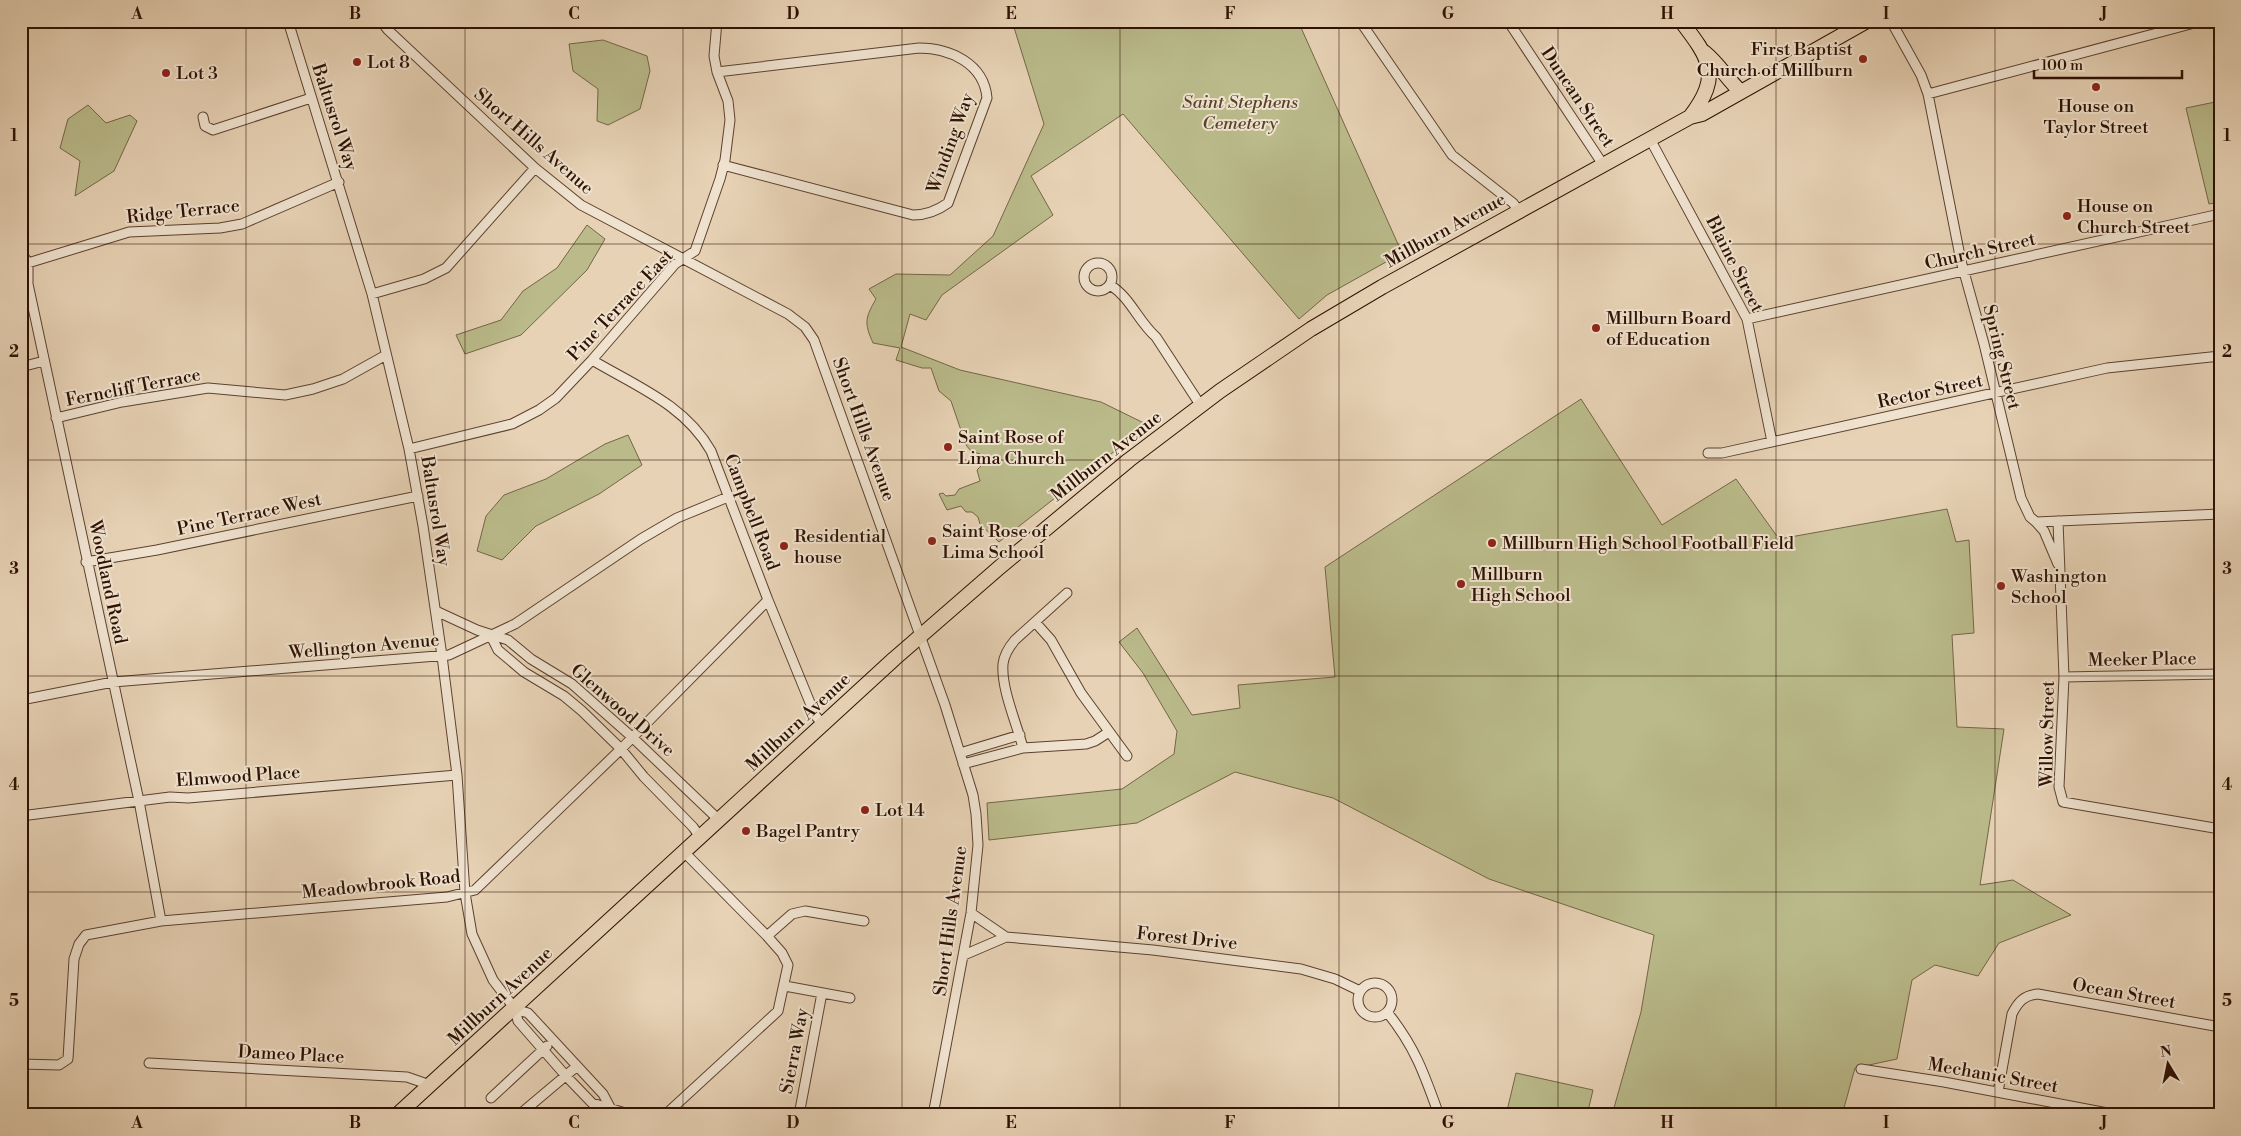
<svg xmlns="http://www.w3.org/2000/svg" width="2241" height="1136" viewBox="0 0 2241 1136" font-family="'Libre Bodoni',serif">
<style>
.green{fill:#baba8a;stroke:#746646}
.lines{fill:none;stroke-linecap:round;stroke-linejoin:round}
.street-casing{stroke:#5c412f;stroke-width:11}
.primary-casing{stroke:#2e1102;stroke-width:16}
.street{stroke:#efe2cf;stroke-width:9}
.primary{stroke:#e7d2b5;stroke-width:14}
.grid{fill:none;stroke:#2e1102;stroke-width:1;stroke-opacity:0.55}
.poi-dot{fill:#8f2418;stroke:#efe2cf;stroke-width:2}
.labels{text-anchor:middle;stroke-width:4;stroke-linejoin:round;paint-order:stroke}
.poi-label{font-size:18px;fill:#2e1102;stroke:#efe2cf;text-anchor:start}
.street-label{font-size:18px;fill:#2e1102;stroke:#efe2cf}
.park-label{font-size:18px;font-style:italic;fill:#58442b;stroke:#efe2cf}
.neatline{fill:none;stroke:#2e1102;stroke-width:2}
.grid-label{font-size:16px;text-anchor:middle;font-weight:bold;fill:#2e1102}
</style>
<rect width="100%" height="100%" fill="#e7d2b5"/>
<filter id="stains"><feTurbulence type="fractalNoise" baseFrequency=".004" numOctaves="4"/><feColorMatrix values="0 0 0 0 .2 0 0 0 0 .09 0 0 0 0 .02 0 0 0 .5 -.17"/></filter>
<radialGradient id="worn" r=".72"><stop offset=".6" stop-color="#630" stop-opacity="0"/><stop offset="1" stop-color="#630" stop-opacity=".3"/></radialGradient>
<path class="green" d="M 1012,21 L 1298,21 L 1402,253 L 1327,295 L 1299,319 L 1123,114 L 1031,176 L 1053,215 L 942,295 L 926,320 L 910,314 L 901,347 L 960,370 L 1101,402 L 1148,425 L 999,542 L 980,524 L 978,517 L 972,512 L 966,512 L 961,506 L 947,510 L 939,494 L 943,493 L 946,496 L 955,495 L 959,489 L 980,481 L 977,470 L 981,466 L 980,454 L 971,451 L 966,445 L 951,401 L 939,391 L 931,368 L 922,368 L 896,360 L 900,348 L 873,343 C 864,323 865,318 876,299 L 869,289 L 896,274 L 950,275 L 993,236 L 1044,124 Z
M 603,40 L 647,56 L 650,71 L 640,109 L 608,125 L 597,121 L 598,89 L 573,71 L 569,44 Z
M 2220,101 L 2220,202 L 2209,204 L 2186,108 Z
M 88,105 L 106,123 L 130,115 L 137,121 L 114,171 L 75,196 L 80,161 L 60,148 L 68,119 Z
M 587,225 L 605,239 L 587,270 L 521,335 L 465,354 L 456,335 L 501,320 L 523,291 L 557,268 Z
M 1581,399 L 1662,525 L 1736,479 L 1779,539 L 1947,509 L 1956,542 L 1969,540 L 1974,633 L 1952,635 L 1957,727 L 2004,729 L 1980,885 L 2013,880 L 2071,915 L 1999,943 L 1978,976 L 1935,965 L 1912,980 L 1897,1059 L 1855,1068 L 1842,1115 L 1612,1115 L 1641,1012 L 1654,935 L 1489,879 L 1333,798 L 1235,772 L 1137,823 L 989,840 L 987,803 L 1122,789 L 1174,754 L 1177,731 L 1143,673 L 1119,642 L 1137,628 L 1192,715 L 1240,708 L 1238,685 L 1335,677 L 1325,567 Z
M 628,435 L 642,465 L 599,494 L 536,526 L 502,560 L 477,551 L 486,516 L 504,495 L 546,479 L 605,444 Z
M 1516,1073 L 1593,1090 L 1587,1115 L 1506,1115 Z"/>
<g class="lines">
<g class="street-casing">
<path id="street" d="M 288,21 L 372,294 L 409,449 L 423,526 L 442,656 L 457,775 L 465,893 L 472,934 L 493,980 L 515,1009 L 518,1021 L 566,1076 L 592,1103 L 632,1115
M 381,21 L 388,30 L 535,168 L 581,205 L 788,314 L 805,327 L 814,340 L 945,705 L 973,795 L 976,814 L 978,845 L 971,913 L 933,1115
M 1360,21 L 1452,155 L 1513,203 L 1519,211
M 1508,21 L 1604,166
M 1891,21 L 1921,75 L 1928,94 L 1961,261 L 1984,344 L 2021,498 L 2030,517 L 2036,522 L 2220,514
M 717,72 L 919,48 C 949,48 984,63 987,98 L 948,203 C 937,211 927,215 913,215 L 723,165
M 1928,94 L 2202,21
M 203,117 L 205,126 L 213,130 L 311,98
M 1650,139 L 1747,319 L 1772,442
M 21,252 L 28,263 L 28,284 L 139,801 L 161,921
M1084 277a14 14 0 1 1 28 0a14 14 0 1 1-28 0Z
M 28,263 L 129,232 L 220,228 L 242,224 L 339,182
M 1110,285 C 1130,297 1138,321 1156,337 L 1201,406
M 372,294 L 424,279 L 446,268 L 535,168
M 1747,319 L 2220,214
M 592,360 C 636,386 685,405 711,451 L 768,600 L 815,715 L 823,725
M 21,367 L 44,361
M 56,418 L 122,402 L 208,388 L 285,395 L 313,389 L 343,379 L 386,355
M 409,449 L 512,424 L 539,410 L 556,398 L 592,360 L 675,264 L 695,251 L 720,179 L 725,160 L 730,120 L 728,101 L 717,72 L 714,56 L 717,21
M 1708,453 L 1722,453 L 2107,368 L 2220,356
M 2058,521 L 2064,677 L 2059,787 L 2063,802 L 2220,829
M 2036,522 L 2044,531 L 2058,564
M 86,562 L 157,550 L 418,496
M 436,611 L 477,630 L 508,640 L 531,659 L 572,684 L 632,737 L 719,820
M 1035,622 L 1051,640 L 1081,693 L 1127,756
M 491,636 L 498,650 L 524,672 L 564,696 L 582,711 L 621,749 L 644,777 L 693,827 L 700,837
M 2064,677 L 2220,674
M 21,700 L 113,682 L 449,655 L 515,624 L 641,539 L 677,518 L 728,497
M 1023,748 C 1017,724 1001,689 1003,664 C 1004,655 1009,647 1015,640 L 1067,593
M 960,753 L 1020,735
M 963,764 L 1023,748 L 1086,744 L 1095,741 L 1109,732
M 21,816 L 170,797 L 188,798 L 457,775
M 971,913 L 1006,937 L 1153,950 L 1301,969 L 1335,979 L 1360,991
M 767,936 L 792,914 L 805,911 L 864,921
M 964,955 L 1006,937
M1358 1000a17 17 0 1 1 34 0a17 17 0 1 1-34 0Z
M 785,986 L 850,998
M 515,1009 L 528,1013 L 603,1094 L 611,1109
M 1387,1012 C 1415,1047 1424,1073 1439,1115
M 149,1063 L 407,1077 L 430,1085
M 21,1064 L 59,1065 L 68,1059 L 74,959 L 79,944 L 86,935 L 161,921 L 447,897 L 475,890 L 621,749 L 768,600
M 1861,1069 L 1944,1082 L 2118,1115
M 1998,1092 L 2012,1014 C 2018,1002 2024,995 2038,994 L 2220,1027
M 491,1098 L 547,1046
M 519,1115 L 576,1067
M 665,1115 L 778,1011 L 788,965 L 782,953 L 767,936 L 684,852
M 799,1115 L 822,993"/>
</g>
<g class="primary-casing">
<path id="primary" d="M 1681,21 C 1710,59 1722,75 1690,117
M 1704,52 C 1719,64 1727,79 1741,92
M 397,1115 L 894,659 L 1001,566 L 1129,460 L 1220,391 L 1311,329 L 1382,287 L 1690,117 L 1702,114 L 1867,21"/>
</g>
<use href="#street" class="street"/>
<use href="#primary" class="primary"/>
</g>
<path class="grid" d="M 246,21 L 246,1115M 465,21 L 465,1115M 683,21 L 683,1115M 902,21 L 902,1115M 1120,21 L 1120,1115M 1339,21 L 1339,1115M 1558,21 L 1558,1115M 1776,21 L 1776,1115M 1995,21 L 1995,1115M 21,244 L 2220,244M 21,460 L 2220,460M 21,676 L 2220,676M 21,892 L 2220,892"/>
<g class="poi-dot">
<circle cx="1863" cy="59" r="5"/>
<circle cx="357" cy="62" r="5"/>
<circle cx="166" cy="73" r="5"/>
<circle cx="2096" cy="87" r="5"/>
<circle cx="2067" cy="216" r="5"/>
<circle cx="1596" cy="328" r="5"/>
<circle cx="948" cy="447" r="5"/>
<circle cx="932" cy="541" r="5"/>
<circle cx="1492" cy="543" r="5"/>
<circle cx="784" cy="546" r="5"/>
<circle cx="1461" cy="584" r="5"/>
<circle cx="2001" cy="586" r="5"/>
<circle cx="865" cy="810" r="5"/>
<circle cx="746" cy="831" r="5"/>
</g>
<g class="labels">
<g class="poi-label">
<text x="1853" y="55" text-anchor="end">First Baptist<tspan x="1853" dy="21">Church of Millburn</tspan></text>
<text x="367" y="68">Lot 8</text>
<text x="176" y="79">Lot 3</text>
<text x="2096" y="112" text-anchor="middle">House on<tspan x="2096" dy="21">Taylor Street</tspan></text>
<text x="2077" y="212">House on<tspan x="2077" dy="21">Church Street</tspan></text>
<text x="1606" y="324">Millburn Board<tspan x="1606" dy="21">of Education</tspan></text>
<text x="958" y="443">Saint Rose of<tspan x="958" dy="21">Lima Church</tspan></text>
<text x="942" y="537">Saint Rose of<tspan x="942" dy="21">Lima School</tspan></text>
<text x="794" y="542">Residential<tspan x="794" dy="21">house</tspan></text>
<text x="1502" y="549">Millburn High School Football Field</text>
<text x="1471" y="580">Millburn<tspan x="1471" dy="21">High School</tspan></text>
<text x="2011" y="582">Washington<tspan x="2011" dy="21">School</tspan></text>
<text x="875" y="816">Lot 14</text>
<text x="756" y="837">Bagel Pantry</text>
</g>
<g class="street-label">
<text transform="translate(1578 97) rotate(56)" y="6">Duncan Street</text>
<text transform="translate(335 117) rotate(72)" y="6">Baltusrol Way</text>
<text transform="translate(534 141) rotate(41)" y="6">Short Hills Avenue</text>
<text transform="translate(950 143) rotate(-70)" y="6">Winding Way</text>
<text transform="translate(183 211) rotate(-6)" y="6">Ridge Terrace</text>
<text transform="translate(1445 230) rotate(-29)" y="6">Millburn Avenue</text>
<text transform="translate(1980 251) rotate(-13)" y="6">Church Street</text>
<text transform="translate(1735 264) rotate(63)" y="6">Blaine Street</text>
<text transform="translate(620 305) rotate(-47)" y="6">Pine Terrace East</text>
<text transform="translate(2002 357) rotate(76)" y="6">Spring Street</text>
<text transform="translate(133 387) rotate(-11)" y="6">Ferncliff Terrace</text>
<text transform="translate(1930 391) rotate(-12)" y="6">Rector Street</text>
<text transform="translate(864 429) rotate(70)" y="6">Short Hills Avenue</text>
<text transform="translate(1106 456) rotate(-38)" y="6">Millburn Avenue</text>
<text transform="translate(436 511) rotate(81)" y="6">Baltusrol Way</text>
<text transform="translate(752 512) rotate(69)" y="6">Campbell Road</text>
<text transform="translate(249 514) rotate(-12)" y="6">Pine Terrace West</text>
<text transform="translate(108 582) rotate(78)" y="6">Woodland Road</text>
<text transform="translate(364 646) rotate(-5)" y="6">Wellington Avenue</text>
<text transform="translate(2142 659) rotate(-1)" y="6">Meeker Place</text>
<text transform="translate(623 710) rotate(41)" y="6">Glenwood Drive</text>
<text transform="translate(798 722) rotate(-43)" y="6">Millburn Avenue</text>
<text transform="translate(2047 734) rotate(-89)" y="6">Willow Street</text>
<text transform="translate(238 776) rotate(-4)" y="6">Elmwood Place</text>
<text transform="translate(381 884) rotate(-6)" y="6">Meadowbrook Road</text>
<text transform="translate(950 921) rotate(-82)" y="6">Short Hills Avenue</text>
<text transform="translate(1187 938) rotate(6)" y="6">Forest Drive</text>
<text transform="translate(2124 993) rotate(10)" y="6">Ocean Street</text>
<text transform="translate(500 996) rotate(-43)" y="6">Millburn Avenue</text>
<text transform="translate(794 1051) rotate(-79)" y="6">Sierra Way</text>
<text transform="translate(291 1054) rotate(3)" y="6">Dameo Place</text>
<text transform="translate(1993 1075) rotate(10)" y="6">Mechanic Street</text>
</g>
<g class="park-label">
<text x="1240" y="108">Saint Stephens<tspan x="1240" dy="21">Cemetery</tspan></text>
</g>
</g>
<rect width="2241" height="1136" fill="none" stroke="#e7d2b5" stroke-width="55"/>
<g transform="translate(2168 1064) rotate(350)" stroke="#efe2cf" stroke-width="4" paint-order="stroke">
<path d="M0-4L9 19L0 12L-9 19Z" fill="#2e1102"/>
<text y="-8" font-size="14" font-weight="bold" text-anchor="middle" fill="#2e1102">N</text>
</g>
<path d="M2034 70v8h148v-8" fill="none" stroke="#2e1102" stroke-width="2.5"/>
<text x="2041" y="70" font-size="15" fill="#2e1102" stroke="#efe2cf" stroke-width="4" paint-order="stroke">100 m</text>
<rect x="28" y="28" width="2186" height="1080" class="neatline"/>
<g class="grid-label">
<text x="137" y="19">A</text>
<text x="355" y="19">B</text>
<text x="574" y="19">C</text>
<text x="793" y="19">D</text>
<text x="1011" y="19">E</text>
<text x="1230" y="19">F</text>
<text x="1448" y="19">G</text>
<text x="1667" y="19">H</text>
<text x="1886" y="19">I</text>
<text x="2104" y="19">J</text>
<text x="14" y="141">1</text>
<text x="2227" y="141">1</text>
<text x="14" y="357">2</text>
<text x="2227" y="357">2</text>
<text x="14" y="574">3</text>
<text x="2227" y="574">3</text>
<text x="14" y="790">4</text>
<text x="2227" y="790">4</text>
<text x="14" y="1006">5</text>
<text x="2227" y="1006">5</text>
<text x="137" y="1128">A</text>
<text x="355" y="1128">B</text>
<text x="574" y="1128">C</text>
<text x="793" y="1128">D</text>
<text x="1011" y="1128">E</text>
<text x="1230" y="1128">F</text>
<text x="1448" y="1128">G</text>
<text x="1667" y="1128">H</text>
<text x="1886" y="1128">I</text>
<text x="2104" y="1128">J</text>
</g>
<rect width="100%" height="100%" filter="url(#stains)"/>
<rect width="100%" height="100%" fill="url(#worn)"/>
</svg>
